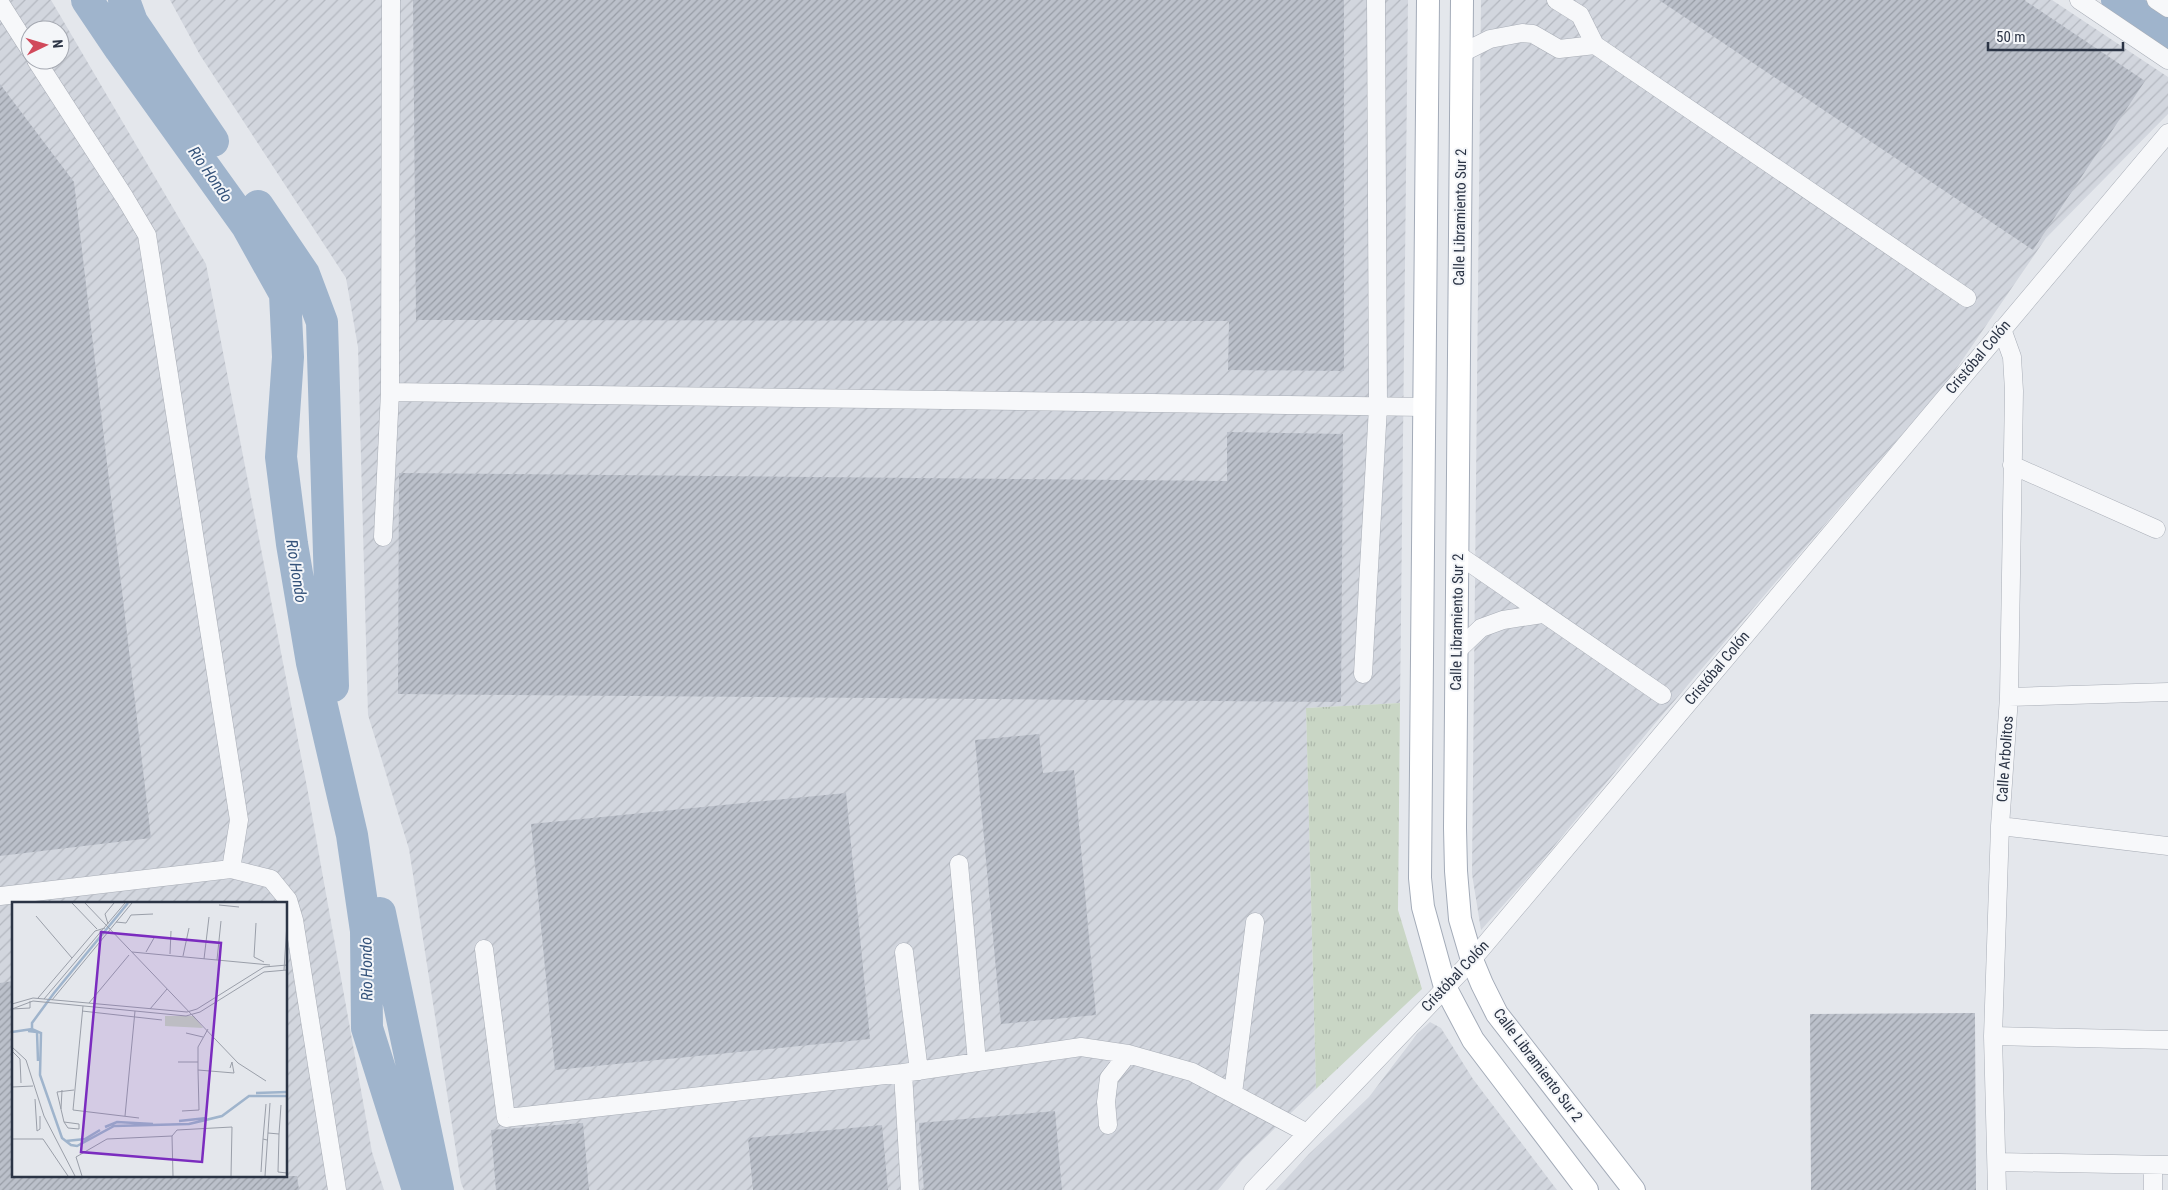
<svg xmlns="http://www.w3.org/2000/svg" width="2168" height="1190" viewBox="0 0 2168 1190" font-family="'Roboto Condensed',sans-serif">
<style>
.industrial{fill:url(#industrial-furrows);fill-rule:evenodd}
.grass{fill:url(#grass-tufts)}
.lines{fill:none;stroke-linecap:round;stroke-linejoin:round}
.river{stroke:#9fb4cc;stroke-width:32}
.building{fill:url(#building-hatch)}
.minor-casing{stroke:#a9aeb7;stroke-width:19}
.major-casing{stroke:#a3abb8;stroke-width:24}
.minor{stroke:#f7f8fa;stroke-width:18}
.major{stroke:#fff;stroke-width:22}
.labels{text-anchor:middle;stroke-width:4;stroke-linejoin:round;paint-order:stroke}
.street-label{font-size:15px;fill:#2b3445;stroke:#f4f6f9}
.water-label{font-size:16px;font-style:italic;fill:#34527a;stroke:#f4f6f9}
.inset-river{fill:none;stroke:#9fb4cc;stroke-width:2.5}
.inset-road{fill:none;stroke:#9a9fa9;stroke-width:1}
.view{fill:#7b2cbf;fill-opacity:0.15;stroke:#7b2cbf;stroke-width:2.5}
.inset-edge{fill:none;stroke:#2b3445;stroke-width:2.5}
</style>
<defs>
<pattern id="industrial-furrows" width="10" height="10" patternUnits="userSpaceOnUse" patternTransform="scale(1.25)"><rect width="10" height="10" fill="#d2d6de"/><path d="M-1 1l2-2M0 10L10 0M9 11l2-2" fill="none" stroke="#b4b8c0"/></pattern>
<pattern id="grass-tufts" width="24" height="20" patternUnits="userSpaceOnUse" patternTransform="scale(1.25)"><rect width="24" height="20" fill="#c9d6c5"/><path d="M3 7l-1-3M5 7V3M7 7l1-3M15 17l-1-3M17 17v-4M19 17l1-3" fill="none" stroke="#adb8ab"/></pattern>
<pattern id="building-hatch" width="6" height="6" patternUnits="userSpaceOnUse" patternTransform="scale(1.25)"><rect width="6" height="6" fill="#bbc0ca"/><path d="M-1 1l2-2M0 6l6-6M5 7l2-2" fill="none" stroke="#989da6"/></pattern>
</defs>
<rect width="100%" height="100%" fill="#e4e7ec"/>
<path class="industrial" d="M 0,0 L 51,0 L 206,264 L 307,787 L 372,1152 L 384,1190 L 0,1190 ZM 30,30 L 60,30 L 60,60 L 30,60 ZM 14,904 L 286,904 L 286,1176 L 14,1176 Z
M 170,0 L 1408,0 L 1400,703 L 1306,708 L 1316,1089 L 1243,1159 L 1218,1190 L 464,1190 L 461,1183 L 409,849 L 368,715 L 358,347 L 346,278 L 200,55 Z
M 1481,0 L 2052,0 L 2168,77 L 2168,114 L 2046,238 L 1950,378 L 1652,727 L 1533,872 L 1481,930 L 1472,874 Z
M 1430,1022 L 1441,1028 L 1473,1079 L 1557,1190 L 1276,1190 L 1309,1154 L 1369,1097 L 1417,1034 Z"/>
<path class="grass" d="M 1400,703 L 1398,910 L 1422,989 L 1316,1089 L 1306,708 Z"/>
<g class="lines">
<path class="river" d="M 87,0 L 120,49 L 247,226 L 285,294 L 288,357 L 281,457 L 292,544 L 312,663 L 352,835 L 366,931 L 367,1028 L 418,1190
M 124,0 L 132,22 L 213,141
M 2117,0 L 2168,35
M 258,206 L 304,274 L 322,322 L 333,686
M 380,913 L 438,1190"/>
</g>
<path class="building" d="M 413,0 L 1344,0 L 1344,371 L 1228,370 L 1229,321 L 416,320 Z
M 1659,0 L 2024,0 L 2145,81 L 2033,250 Z
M 0,84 L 74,182 L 151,838 L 0,856 Z
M 1227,432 L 1343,434 L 1341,702 L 398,694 L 399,473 L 1227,481 Z
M 1039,734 L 1043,773 L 1074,770 L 1096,1015 L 1001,1024 L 975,740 Z
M 846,793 L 870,1039 L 555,1070 L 531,824 Z
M 14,981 L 14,1176 L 297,1176 L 299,1190 L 0,1190 L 0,983 Z
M 1975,1013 L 1976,1190 L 1811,1190 L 1810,1014 Z
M 1055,1111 L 1062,1190 L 924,1190 L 919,1123 Z
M 583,1123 L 589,1190 L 496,1190 L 491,1130 Z
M 882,1125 L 888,1190 L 753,1190 L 748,1138 Z"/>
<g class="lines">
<g class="minor-casing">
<path id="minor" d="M 1556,0 L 1580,15 L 1595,45 L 1967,298
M 2079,0 L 2168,60
M 2156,0 L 2168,8
M 0,3 L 30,50
M 1462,53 L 1490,39 L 1522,33 L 1533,34 L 1559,49 L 1595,45
M 36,60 L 125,198 L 147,235 L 239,820 L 231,869 L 271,879 L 288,900 L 294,920 L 337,1190
M 390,392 L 1424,407
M 2012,465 L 2156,529
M 383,537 L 390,392 L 391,0
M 1457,554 L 1662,695
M 1457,651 L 1481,628 L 1503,620 L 1542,614
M 1363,674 L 1378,407 L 1376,0
M 2009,697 L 2168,692
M 2000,826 L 2168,846
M 959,864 L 977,1062
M 0,896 L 231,869
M 484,949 L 506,1118 L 903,1073
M 904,952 L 919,1071
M 1993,1036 L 2168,1040
M 1233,1093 L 1255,922
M 1108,1125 L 1106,1102 L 1109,1078 L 1128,1054
M 1997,1162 L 2168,1165
M 2153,1165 L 2153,1190
M 910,1190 L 903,1073 L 1081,1047 L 1128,1054 L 1192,1072 L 1307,1133
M 1253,1190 L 1472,960 L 2168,133
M 1997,1190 L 1993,1036 L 2000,826 L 2009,697 L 2014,391 L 2012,357 L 2002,329"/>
</g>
<g class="major-casing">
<path id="major" d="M 1428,0 L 1420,878 L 1423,907 L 1445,987 L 1473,1040 L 1587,1190
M 1462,0 L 1455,828 L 1456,871 L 1460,919 L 1472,960 L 1482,984 L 1497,1014 L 1634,1190"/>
</g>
<use href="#minor" class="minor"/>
<use href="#major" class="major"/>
</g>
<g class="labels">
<g class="street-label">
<text transform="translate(1460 217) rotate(-89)" y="5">Calle Libramiento Sur 2</text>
<text transform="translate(1978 357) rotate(-50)" y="5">Cristóbal Colón</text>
<text transform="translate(1457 622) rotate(-89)" y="5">Calle Libramiento Sur 2</text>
<text transform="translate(1717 668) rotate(-50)" y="5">Cristóbal Colón</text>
<text transform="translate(2005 759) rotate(-86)" y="5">Calle Arbolitos</text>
<text transform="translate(1455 976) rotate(-47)" y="5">Cristóbal Colón</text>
<text transform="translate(1538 1065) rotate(53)" y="5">Calle Libramiento Sur 2</text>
</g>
<g class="water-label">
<text transform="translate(211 174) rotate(55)" y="6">Rio Hondo</text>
<text transform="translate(297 571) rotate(81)" y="6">Rio Hondo</text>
<text transform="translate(366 969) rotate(-91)" y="6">Rio Hondo</text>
</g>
</g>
<g transform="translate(12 902)">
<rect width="275" height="275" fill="#e4e7ec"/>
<path d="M 153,114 L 182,114 L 191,126 L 153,124 Z" fill="#c9d6c5"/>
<path class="inset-river" d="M 20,127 L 20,121 L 42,91 L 116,1M 16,129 L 25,130 L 26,159M 0,130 L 20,127 L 29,131 L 28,173 L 50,236 L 59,243 L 65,244 L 102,224 L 177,222 L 210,214 L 237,194 L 275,194M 244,191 L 275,190M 167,219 L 195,216M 93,225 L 105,220 L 141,222M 54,239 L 73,237 L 88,228"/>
<path class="inset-road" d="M 60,1 L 85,27M 73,1 L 226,161 L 254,179M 207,3 L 227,5M 24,14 L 60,56M 104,20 L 114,21 L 119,13 L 141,12M 244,21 L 242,55 L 252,60M 96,22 L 93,12 L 102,1M 120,50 L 258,63M 134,50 L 142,36M 158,52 L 159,29M 171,54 L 177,26M 192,57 L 197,15M 205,58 L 209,19M 272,68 L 275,21M 26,96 L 83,29 L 93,26M 32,97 L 113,1M 40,98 L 120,1M 77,101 L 117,53M 0,102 L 21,96 L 175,110 L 185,107 L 252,65 L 275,63M 71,104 L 61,208 L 127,216M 0,107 L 18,106 L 18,99M 0,107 L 21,99 L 174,114 L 188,110 L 252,70 L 275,68M 138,107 L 155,87M 70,109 L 150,118M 196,127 L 186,145 L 186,168 L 222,171 L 220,160 L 218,166M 174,131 L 191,135M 0,145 L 14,158 L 32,214 L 63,274M 0,149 L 8,157 L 9,181M 166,160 L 186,160M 0,185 L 21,184M 23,197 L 25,229 L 28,227 L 28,214M 49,207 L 50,188M 170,209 L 187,208 L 186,168M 113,214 L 123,109M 52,220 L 45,190 L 62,188M 52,220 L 67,222 L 67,227 L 56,226 ZM 256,231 L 267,232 L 266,270 L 275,271M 267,232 L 269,203M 160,234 L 161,274M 0,237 L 31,237 L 56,274M 251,237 L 254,202M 249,270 L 251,237 L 255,238M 70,274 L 64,255 L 95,237 L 160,234 L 165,228 L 220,225 L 219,274M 253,274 L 258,201"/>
<path class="view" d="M 89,30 L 209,41 L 190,260 L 69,250 Z"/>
<rect width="275" height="275" class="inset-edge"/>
</g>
<g transform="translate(45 45) rotate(85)"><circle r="24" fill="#f4f6f9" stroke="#a4a8b1"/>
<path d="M0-4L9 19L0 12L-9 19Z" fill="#d1495b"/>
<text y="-8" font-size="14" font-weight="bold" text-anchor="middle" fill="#2b3445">N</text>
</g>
<path d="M1988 42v8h135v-8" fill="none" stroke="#2b3445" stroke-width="2.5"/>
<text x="1996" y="42" font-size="15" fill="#2b3445" stroke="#f4f6f9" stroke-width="4" paint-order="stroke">50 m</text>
</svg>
